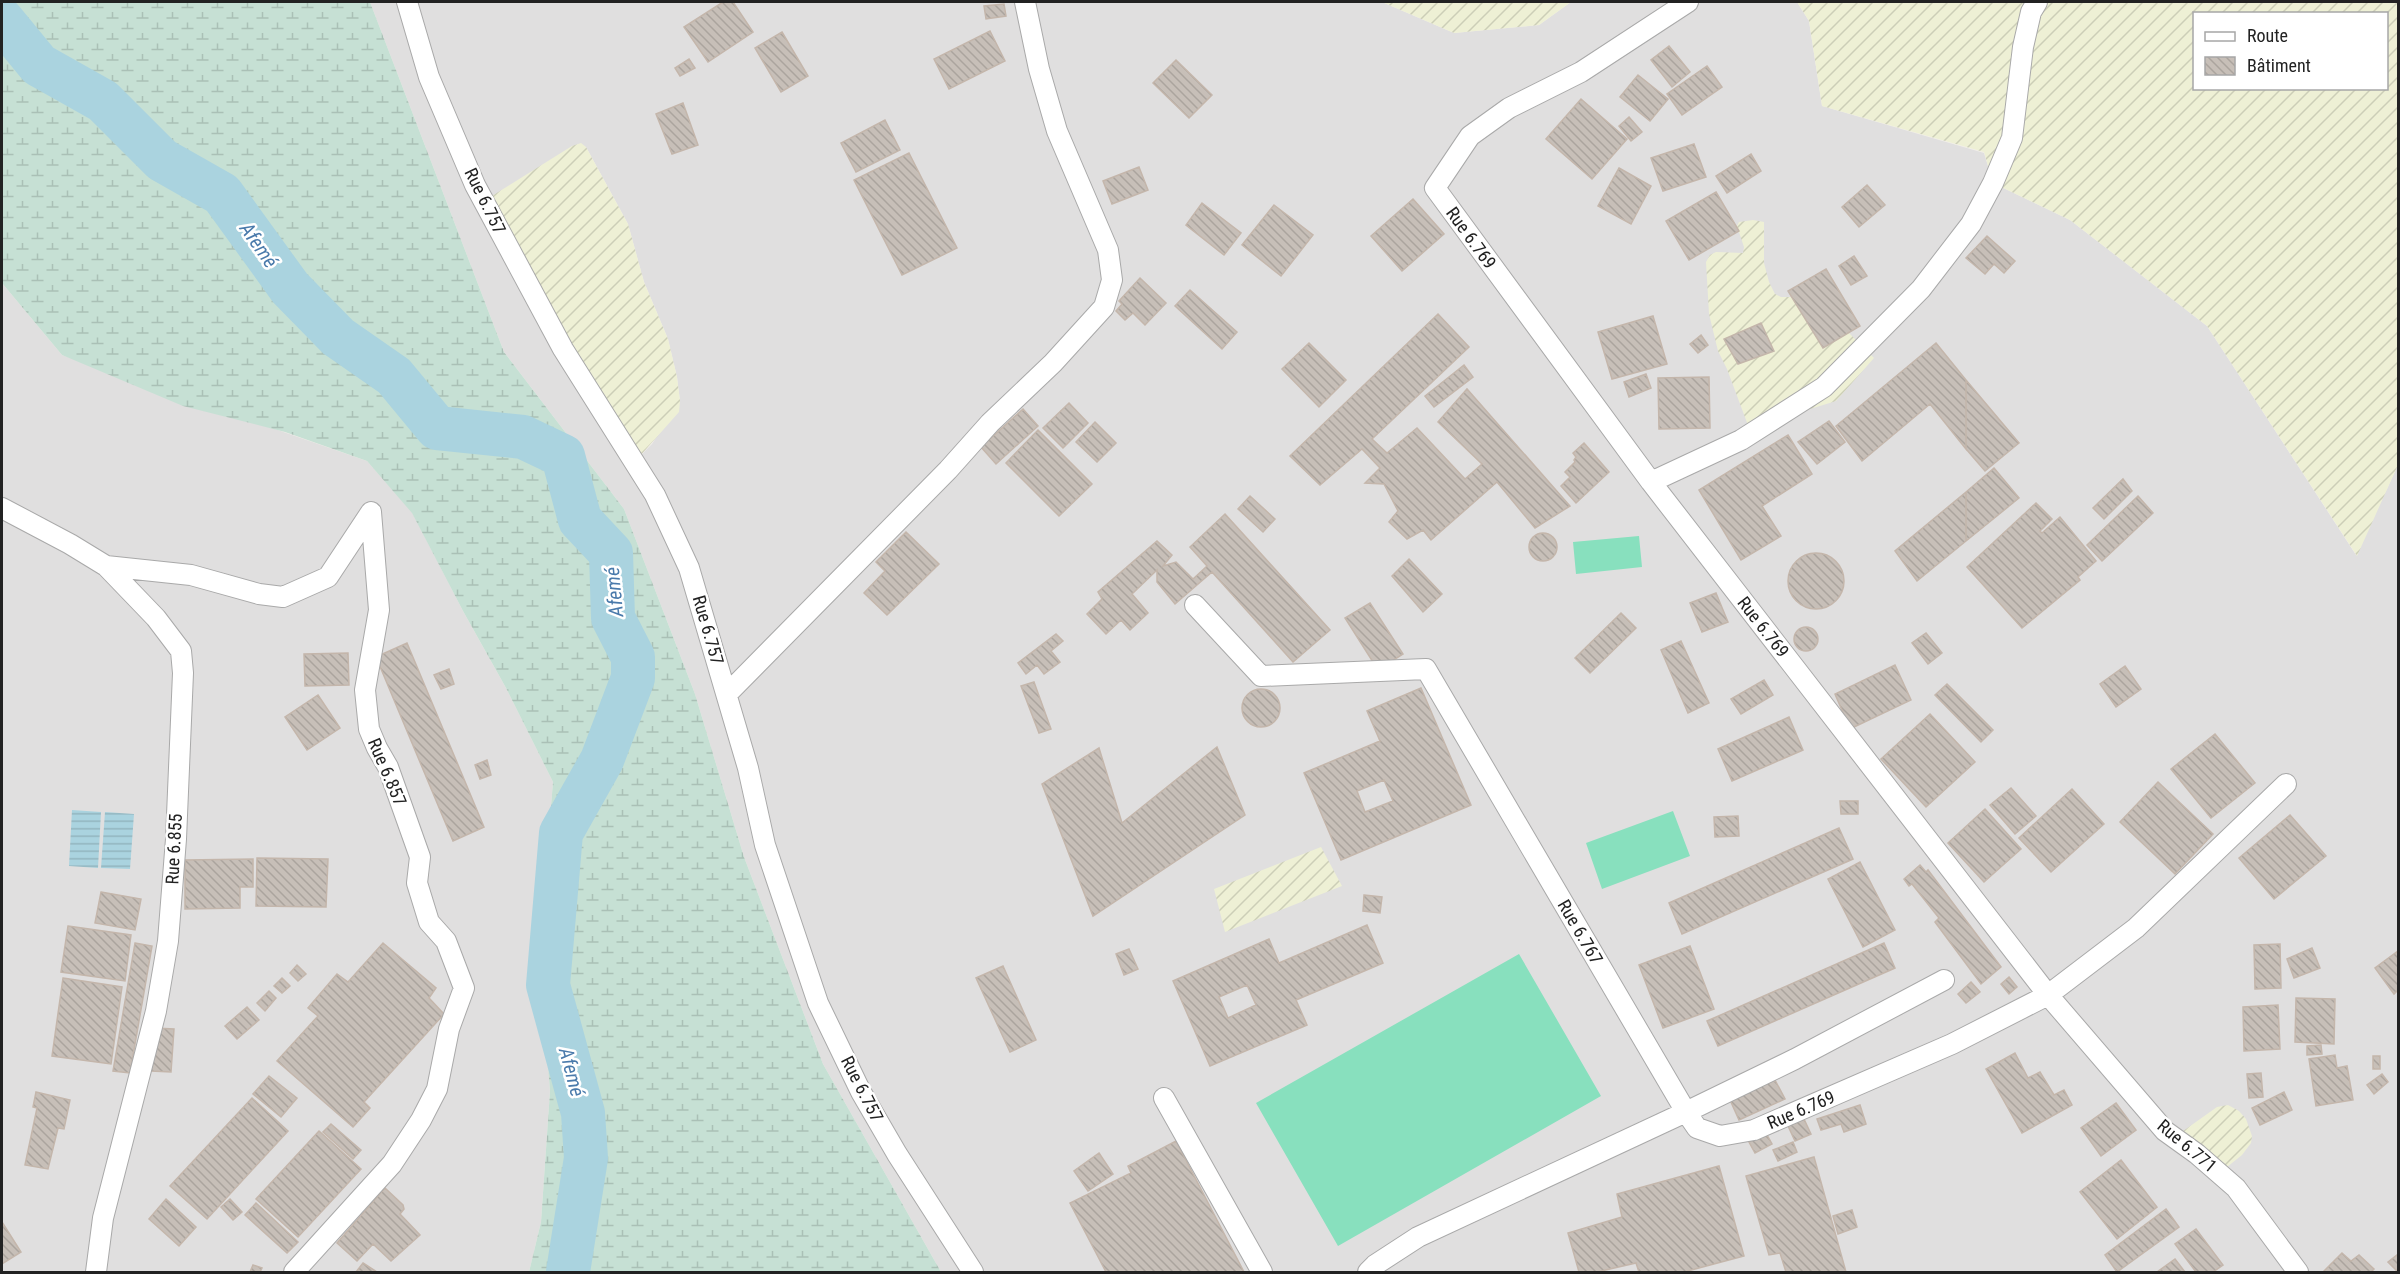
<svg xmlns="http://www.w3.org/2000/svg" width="2400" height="1274" viewBox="0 0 2400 1274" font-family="'Roboto Condensed',sans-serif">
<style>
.residential{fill:#e0dfdf;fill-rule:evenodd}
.farmland{fill:url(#farmland-furrows);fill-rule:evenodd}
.wetland{fill:url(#wetland-marsh)}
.pitch{fill:#88e0be}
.water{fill:url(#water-rules)}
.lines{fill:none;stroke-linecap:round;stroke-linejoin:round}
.river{stroke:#aad3df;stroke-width:44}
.building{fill:url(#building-back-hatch);stroke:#c4b6ab;stroke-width:1.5;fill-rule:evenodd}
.street-casing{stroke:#a9a9a9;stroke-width:22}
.street{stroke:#fff;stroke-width:20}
.labels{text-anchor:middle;stroke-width:5;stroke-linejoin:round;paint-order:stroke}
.street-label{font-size:18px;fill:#222;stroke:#fff}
.water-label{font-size:20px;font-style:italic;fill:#4a7aab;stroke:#fff}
</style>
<defs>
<pattern id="farmland-furrows" width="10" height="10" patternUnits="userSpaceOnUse" patternTransform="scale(1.5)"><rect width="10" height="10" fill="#eef0d5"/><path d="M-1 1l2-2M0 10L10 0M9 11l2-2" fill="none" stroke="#ccceb7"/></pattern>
<pattern id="wetland-marsh" width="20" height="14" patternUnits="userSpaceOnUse" patternTransform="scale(1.5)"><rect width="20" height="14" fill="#c6e0d4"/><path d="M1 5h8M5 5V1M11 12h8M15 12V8" fill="none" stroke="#aac0b6"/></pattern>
<pattern id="water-rules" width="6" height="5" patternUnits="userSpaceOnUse" patternTransform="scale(1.5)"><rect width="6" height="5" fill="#aad3df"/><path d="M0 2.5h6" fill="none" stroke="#92b5bf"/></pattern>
<pattern id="building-back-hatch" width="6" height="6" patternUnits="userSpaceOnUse" patternTransform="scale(1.5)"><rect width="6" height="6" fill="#c7bfb8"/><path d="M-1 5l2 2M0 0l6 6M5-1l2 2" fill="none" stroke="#aba49e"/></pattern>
</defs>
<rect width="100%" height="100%" fill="#f2efe9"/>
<path class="residential" d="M 370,2 L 1382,2 L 1454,33 L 1539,25 L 1571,2 L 1797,2 L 1809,21 L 1822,106 L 1984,153 L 1993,183 L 2070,220 L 2207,326 L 2356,555 L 2398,465 L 2398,1272 L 941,1272 L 823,1064 L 744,857 L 695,694 L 624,509 L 504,352 ZM 586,147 L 628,224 L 644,282 L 668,339 L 677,377 L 680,401 L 652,444 L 639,457 Z
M 2,283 L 62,355 L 367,461 L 412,512 L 463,611 L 506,688 L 553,782 L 539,950 L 550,1091 L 541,1222 L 529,1272 L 2,1272 Z"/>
<path class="farmland" d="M 1382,2 L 1571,2 L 1539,25 L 1454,33 Z
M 1797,2 L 2398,2 L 2398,465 L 2357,556 L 2207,326 L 2070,220 L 1993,183 L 1984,152 L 1822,106 L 1809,21 ZM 2194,14 L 2386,14 L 2386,88 L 2194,88 Z
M 581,143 L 586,147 L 628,224 L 644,282 L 668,339 L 677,377 L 680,401 L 679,412 L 639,457 L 487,199 L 572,146 Z
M 1753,220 L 1764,222 L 1764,263 L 1769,282 L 1775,294 L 1781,297 L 1802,297 L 1827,311 L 1874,358 L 1836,401 L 1749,428 L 1727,369 L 1718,351 L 1709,314 L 1706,262 L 1710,255 L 1716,252 L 1743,253 L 1744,247 L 1737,226 L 1739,222 Z
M 1321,847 L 1342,886 L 1225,932 L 1214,889 Z
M 2228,1105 L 2239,1111 L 2246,1119 L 2252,1136 L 2251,1143 L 2242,1155 L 2212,1179 L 2179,1134 L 2217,1107 Z"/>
<path class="wetland" d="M 2,2 L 370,2 L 504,352 L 624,509 L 695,694 L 744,857 L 823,1064 L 941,1272 L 529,1272 L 541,1222 L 550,1091 L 539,950 L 553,782 L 506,688 L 463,611 L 412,513 L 367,461 L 285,432 L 183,406 L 62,355 L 2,283 Z"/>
<path class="pitch" d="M 1639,536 L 1642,567 L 1576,574 L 1573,542 Z
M 1673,811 L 1690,856 L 1602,889 L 1586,843 Z
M 1519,954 L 1601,1096 L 1338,1246 L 1256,1103 Z"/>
<path class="water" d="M 72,810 L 101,812 L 98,868 L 69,866 Z
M 105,812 L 134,814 L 130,869 L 101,868 Z"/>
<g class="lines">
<path class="river" d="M 2,20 L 39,65 L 103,101 L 162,160 L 222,194 L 290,288 L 338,337 L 394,376 L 437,428 L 523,437 L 563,456 L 580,520 L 611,553 L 613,618 L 633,657 L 633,678 L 602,760 L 561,833 L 548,985 L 583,1113 L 586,1158 L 568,1272"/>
</g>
<path class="building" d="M 723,2 L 733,2 L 753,32 L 708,62 L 684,27 Z
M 1004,4 L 1006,16 L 986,19 L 984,6 Z
M 990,31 L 1005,61 L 949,89 L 934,59 Z
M 782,32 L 808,76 L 781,92 L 755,48 Z
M 1669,46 L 1690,72 L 1672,87 L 1651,60 Z
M 689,59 L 695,68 L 680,76 L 675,68 Z
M 1176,60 L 1212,95 L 1189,118 L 1153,83 Z
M 1707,66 L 1722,87 L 1682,115 L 1667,94 Z
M 1638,75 L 1668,99 L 1650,121 L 1620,97 Z
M 1581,99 L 1627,139 L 1592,179 L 1546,139 Z
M 683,103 L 698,145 L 672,154 L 656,114 Z
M 1629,117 L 1642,132 L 1631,141 L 1619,126 Z
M 885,120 L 900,150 L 856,172 L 841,143 Z
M 1694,144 L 1706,177 L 1663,191 L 1651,158 Z
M 909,153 L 957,248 L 902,275 L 854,180 Z
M 1751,154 L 1761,171 L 1727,193 L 1716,176 Z
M 1139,167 L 1148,190 L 1112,204 L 1103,181 Z
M 1619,168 L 1651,186 L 1631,224 L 1598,206 Z
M 1867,185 L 1885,205 L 1859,227 L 1842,207 Z
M 1716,192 L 1739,231 L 1689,260 L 1666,221 Z
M 1413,199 L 1444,234 L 1402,271 L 1371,236 Z
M 1202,203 L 1241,233 L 1224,255 L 1186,225 Z
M 1274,205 L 1313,235 L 1281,276 L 1242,245 Z
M 1987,236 L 2015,261 L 2004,273 L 1994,264 L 1985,274 L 1966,258 Z
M 1854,256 L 1867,276 L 1851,285 L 1839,266 Z
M 1826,269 L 1860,326 L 1823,348 L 1788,291 Z
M 1140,278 L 1166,303 L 1145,325 L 1133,313 L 1125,320 L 1116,311 L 1122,304 L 1119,301 Z
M 1190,290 L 1237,332 L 1222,349 L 1175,306 Z
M 1438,314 L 1469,347 L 1372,439 L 1387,453 L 1417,428 L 1465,479 L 1482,464 L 1438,422 L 1467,389 L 1570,506 L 1535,528 L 1497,482 L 1431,540 L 1423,530 L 1407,539 L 1389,522 L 1398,511 L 1384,484 L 1365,483 L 1380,468 L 1362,449 L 1320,485 L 1290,456 Z
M 1653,316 L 1667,364 L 1612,379 L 1598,332 Z
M 1761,323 L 1774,351 L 1738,364 L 1724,339 Z
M 1701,335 L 1708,345 L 1698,353 L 1690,344 Z
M 1309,343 L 1346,380 L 1319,407 L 1282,369 Z
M 1936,343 L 1966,380 L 1966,449 L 1930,404 L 1862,461 L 1836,426 Z
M 1464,365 L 1473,377 L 1434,407 L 1425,396 Z
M 1646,374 L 1651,388 L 1629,397 L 1624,382 Z
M 1709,377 L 1710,428 L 1659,429 L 1658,378 Z
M 1966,380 L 2019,443 L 1985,471 L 1966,449 Z
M 1069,403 L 1088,423 L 1063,448 L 1043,428 Z
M 1023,409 L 1038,426 L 996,464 L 981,447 Z
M 1829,421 L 1845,442 L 1817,464 L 1798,442 Z
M 1095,422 L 1116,443 L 1097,462 L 1076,442 Z
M 1038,430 L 1092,484 L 1059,516 L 1006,463 Z
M 1788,435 L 1812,474 L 1762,506 L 1781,536 L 1741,560 L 1699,490 Z
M 1584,443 L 1609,472 L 1576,503 L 1561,486 L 1570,477 L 1565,472 L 1575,462 L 1574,460 L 1576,457 L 1573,453 Z
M 1994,468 L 2019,498 L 1966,541 L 1966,492 Z
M 2123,479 L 2132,491 L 2104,519 L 2093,508 Z
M 1966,492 L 1966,541 L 1917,581 L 1895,551 Z
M 1250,496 L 1275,519 L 1263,532 L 1238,509 Z
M 2138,496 L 2153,513 L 2102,561 L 2087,545 Z
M 2036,503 L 2052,519 L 2040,531 L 2042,533 L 2060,517 L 2096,561 L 2078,577 L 2080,580 L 2022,628 L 1967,567 Z
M 1225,514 L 1330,630 L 1293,662 L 1212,572 L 1175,604 L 1157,582 L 1157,570 L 1132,594 L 1148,613 L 1130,630 L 1121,620 L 1106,634 L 1087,614 L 1102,599 L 1098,592 L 1157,541 L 1172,555 L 1163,566 L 1176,562 L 1193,579 L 1207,566 L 1190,547 Z
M 906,532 L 939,564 L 887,615 L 864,593 L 885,571 L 876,562 Z
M1529 547a14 14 0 1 1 28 0a14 14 0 1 1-28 0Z
M1788 581a28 28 0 1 1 56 0a28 28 0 1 1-56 0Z
M 1409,559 L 1442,594 L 1423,612 L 1392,576 Z
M 1716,593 L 1728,622 L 1702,632 L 1690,603 Z
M 1370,603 L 1403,654 L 1378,670 L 1345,618 Z
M 1621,613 L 1636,628 L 1590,673 L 1575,658 Z
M1794 639a12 12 0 1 1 24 0a12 12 0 1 1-24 0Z
M 1926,633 L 1942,653 L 1928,664 L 1912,643 Z
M 1056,634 L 1063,641 L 1051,651 L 1060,662 L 1044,674 L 1037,665 L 1026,674 L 1018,663 Z
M 1681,641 L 1709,703 L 1688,713 L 1661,650 Z
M 407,643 L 484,827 L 453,841 L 376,657 Z
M 348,653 L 349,685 L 305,686 L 304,654 Z
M 1895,665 L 1911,700 L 1850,729 L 1835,694 Z
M 2125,666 L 2141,689 L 2116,707 L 2100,684 Z
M 449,669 L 454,684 L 441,689 L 434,675 Z
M 1764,680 L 1773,695 L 1741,714 L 1731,699 Z
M 1034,682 L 1051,729 L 1039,733 L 1021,686 Z
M 1947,684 L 1993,730 L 1981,742 L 1935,695 Z
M 1421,688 L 1471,805 L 1341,860 L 1304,773 L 1380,741 L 1367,711 ZM 1384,780 L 1393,801 L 1365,812 L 1357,791 Z
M1242 708a19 19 0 1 1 38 0a19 19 0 1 1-38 0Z
M 318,695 L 340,728 L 307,750 L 285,717 Z
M 1930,714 L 1975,762 L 1926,807 L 1881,759 Z
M 1789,717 L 1803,750 L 1732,781 L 1718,749 Z
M 2215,734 L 2255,783 L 2211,818 L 2171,769 Z
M 1217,747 L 1245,815 L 1093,916 L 1042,784 L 1099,748 L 1122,823 Z
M 487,760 L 491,775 L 480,779 L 475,765 Z
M 2158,782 L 2213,834 L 2175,874 L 2120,822 Z
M 2011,788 L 2036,816 L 2015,834 L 1990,805 Z
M 2072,789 L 2104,824 L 2051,872 L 2019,838 Z
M 1840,801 L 1858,801 L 1858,814 L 1841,814 Z
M 1985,809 L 2021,849 L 1984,882 L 1948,843 Z
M 2290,815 L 2326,856 L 2274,899 L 2239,858 Z
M 1738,816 L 1739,836 L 1715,837 L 1714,817 Z
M 1839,828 L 1853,859 L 1682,934 L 1669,903 Z
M 257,858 L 328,859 L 326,907 L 256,906 Z
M 253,859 L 253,887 L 240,887 L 240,908 L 185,909 L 185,860 Z
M 1860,862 L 1895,930 L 1863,947 L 1828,879 Z
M 1920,865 L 1926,872 L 1928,870 L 2001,967 L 1981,984 L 1935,922 L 1939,918 L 1912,884 L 1909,886 L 1904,879 Z
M 101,892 L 141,899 L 135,930 L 95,923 Z
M 1364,895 L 1382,897 L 1380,913 L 1363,911 Z
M 1367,925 L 1383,963 L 1296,1000 L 1307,1025 L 1210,1066 L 1173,981 L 1269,939 L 1279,963 ZM 1247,985 L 1256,1005 L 1228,1018 L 1219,997 Z
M 68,926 L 131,935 L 125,981 L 61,972 Z
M 135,943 L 152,946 L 130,1073 L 113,1071 Z
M 383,943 L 436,988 L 429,998 L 444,1014 L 364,1102 L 370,1108 L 353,1127 L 277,1061 L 318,1016 L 308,1008 L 337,974 L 348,982 Z
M 1884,943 L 1895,968 L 1718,1046 L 1707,1021 Z
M 2280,944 L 2281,988 L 2255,989 L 2254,945 Z
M 1690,946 L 1714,1009 L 1663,1028 L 1639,965 Z
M 2312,948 L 2320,968 L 2294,978 L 2287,959 Z
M 1129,949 L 1138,969 L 1124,975 L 1116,954 Z
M 2398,951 L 2398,990 L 2394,994 L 2375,968 Z
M 297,965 L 306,974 L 298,981 L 290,973 Z
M 1003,966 L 1036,1040 L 1010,1052 L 976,978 Z
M 2009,977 L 2017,987 L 2009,994 L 2001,984 Z
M 63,978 L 122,987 L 111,1064 L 52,1056 Z
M 282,978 L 290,986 L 282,993 L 274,986 Z
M 1971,982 L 1980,992 L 1966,1003 L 1958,994 Z
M 269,991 L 276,998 L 265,1011 L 257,1003 Z
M 2296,998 L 2335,999 L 2334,1044 L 2295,1042 Z
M 2278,1005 L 2280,1049 L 2244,1051 L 2243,1007 Z
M 247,1007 L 259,1020 L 237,1039 L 225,1026 Z
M 154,1028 L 174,1029 L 171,1072 L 151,1071 Z
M 2321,1045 L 2322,1054 L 2307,1055 L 2307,1046 Z
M 2015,1053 L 2028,1078 L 2040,1072 L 2054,1095 L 2064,1090 L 2072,1105 L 2022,1133 L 1986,1069 Z
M 2335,1055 L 2337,1068 L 2347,1066 L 2353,1100 L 2316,1106 L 2309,1059 Z
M 2373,1056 L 2380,1056 L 2380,1069 L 2373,1069 Z
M 2261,1073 L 2263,1097 L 2249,1098 L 2247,1074 Z
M 2382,1074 L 2388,1082 L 2374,1094 L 2367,1085 Z
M 269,1076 L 297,1098 L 281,1117 L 253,1094 Z
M 1775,1080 L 1785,1099 L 1739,1120 L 1730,1100 Z
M 36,1092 L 70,1100 L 64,1129 L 58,1128 L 48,1169 L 25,1165 L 37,1108 L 33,1107 Z
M 2284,1092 L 2292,1110 L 2260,1125 L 2252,1108 Z
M 252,1098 L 288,1131 L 207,1219 L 170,1186 Z
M 2116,1103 L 2136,1130 L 2101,1156 L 2081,1128 Z
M 1860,1105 L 1866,1124 L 1844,1132 L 1841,1124 L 1821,1130 L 1817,1119 Z
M 1804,1119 L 1811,1134 L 1795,1141 L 1788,1126 Z
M 331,1124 L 361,1150 L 353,1159 L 323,1132 Z
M 319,1131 L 361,1169 L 298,1237 L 256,1199 Z
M 1766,1133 L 1772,1144 L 1755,1153 L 1749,1142 Z
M 1176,1141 L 1244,1272 L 1106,1272 L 1070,1203 L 1131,1173 L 1128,1166 Z
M 1793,1142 L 1797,1152 L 1778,1161 L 1773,1150 Z
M 1099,1153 L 1113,1174 L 1088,1191 L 1074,1171 Z
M 1814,1157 L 1846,1272 L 1786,1272 L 1780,1253 L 1769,1255 L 1746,1176 Z
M 2121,1160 L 2157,1207 L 2117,1239 L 2080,1192 Z
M 1719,1166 L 1744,1256 L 1684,1272 L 1639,1272 L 1636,1263 L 1597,1272 L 1579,1272 L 1568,1233 L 1622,1217 L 1617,1194 Z
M 385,1188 L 403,1205 L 404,1209 L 400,1214 L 420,1235 L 391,1261 L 373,1244 L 357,1261 L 337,1243 Z
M 166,1199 L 196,1227 L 179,1246 L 149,1219 Z
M 230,1199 L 242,1212 L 233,1220 L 221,1207 Z
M 256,1203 L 298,1242 L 287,1253 L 245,1215 Z
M 2166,1209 L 2179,1227 L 2117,1272 L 2105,1255 Z
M 1852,1210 L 1857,1227 L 1838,1234 L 1833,1216 Z
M 2,1222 L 21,1252 L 2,1264 Z
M 2196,1229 L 2223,1265 L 2213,1272 L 2196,1272 L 2175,1244 Z
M 2342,1253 L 2351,1261 L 2359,1255 L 2374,1269 L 2371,1272 L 2323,1272 Z
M 2397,1255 L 2398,1257 L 2398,1272 L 2388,1262 Z
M 2175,1259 L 2185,1272 L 2157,1272 Z
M 363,1263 L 377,1272 L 356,1272 Z
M 253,1265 L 262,1268 L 260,1272 L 250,1272 Z"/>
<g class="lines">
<g class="street-casing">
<path id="street" d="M 407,2 L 429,77 L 475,185 L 563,349 L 655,495 L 689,568 L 748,768 L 765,845 L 818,1003 L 861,1092 L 897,1154 L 973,1272
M 1688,2 L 1581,72 L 1509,108 L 1470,136 L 1435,188 L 1651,482 L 2048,995 L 1952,1044 L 1754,1130 L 1720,1136 L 1697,1128 L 1686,1112 L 1795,1059 L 1944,980
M 1651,482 L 1741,440 L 1824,387 L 1921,289 L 1971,224 L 1993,183 L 2012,138 L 2023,47 L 2031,12 L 2037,2
M 2,508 L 70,544 L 106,566 L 156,618 L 181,651 L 183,673 L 176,839 L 168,941 L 156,1011 L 103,1218 L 96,1272
M 106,566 L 191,575 L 259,594 L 283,597 L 328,577 L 371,512 L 379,610 L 365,690 L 369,729 L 377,748 L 388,767 L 420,857 L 417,883 L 429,922 L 446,941 L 464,988 L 449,1029 L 437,1089 L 421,1120 L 392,1164 L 294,1272
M 1195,605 L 1261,676 L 1426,669 L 1686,1112 L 1418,1237 L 1375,1265 L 1368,1272
M 727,694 L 948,470 L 990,423 L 1053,363 L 1104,307 L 1112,280 L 1108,250 L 1057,131 L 1039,69 L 1025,2
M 2286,784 L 2136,928 L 2048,995 L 2165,1131 L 2197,1154 L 2236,1188 L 2298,1272
M 1164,1098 L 1262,1272"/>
</g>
<use href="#street" class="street"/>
</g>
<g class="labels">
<g class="street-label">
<text transform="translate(485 201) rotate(64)" y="6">Rue 6.757</text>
<text transform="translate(1471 238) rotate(54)" y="6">Rue 6.769</text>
<text transform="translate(1763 627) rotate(52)" y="6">Rue 6.769</text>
<text transform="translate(708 630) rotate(74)" y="6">Rue 6.757</text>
<text transform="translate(387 772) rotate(67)" y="6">Rue 6.857</text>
<text transform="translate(174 849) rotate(-87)" y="6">Rue 6.855</text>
<text transform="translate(1580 932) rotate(60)" y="6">Rue 6.767</text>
<text transform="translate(862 1089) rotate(63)" y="6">Rue 6.757</text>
<text transform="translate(1801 1110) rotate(-23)" y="6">Rue 6.769</text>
<text transform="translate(2187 1146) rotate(40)" y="6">Rue 6.771</text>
</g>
<g class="water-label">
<text transform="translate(259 245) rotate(55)" y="7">Afemé</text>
<text transform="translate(614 592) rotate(-95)" y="7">Afemé</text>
<text transform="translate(572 1072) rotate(75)" y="7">Afemé</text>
</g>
</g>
<rect width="2400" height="1274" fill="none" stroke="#222222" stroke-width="6"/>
<rect x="2193" y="12" width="195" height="78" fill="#ffffff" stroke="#a7a7a7" stroke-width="1.5"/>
<rect x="2205" y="32" width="30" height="9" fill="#ffffff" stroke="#a7a7a7" stroke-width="1.5"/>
<text x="2247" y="42" font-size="18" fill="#222222">Route</text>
<rect x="2205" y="57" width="30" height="18" fill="url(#building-back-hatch)" stroke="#a7a7a7" stroke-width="1.5"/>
<text x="2247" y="72" font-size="18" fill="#222222">Bâtiment</text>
</svg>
